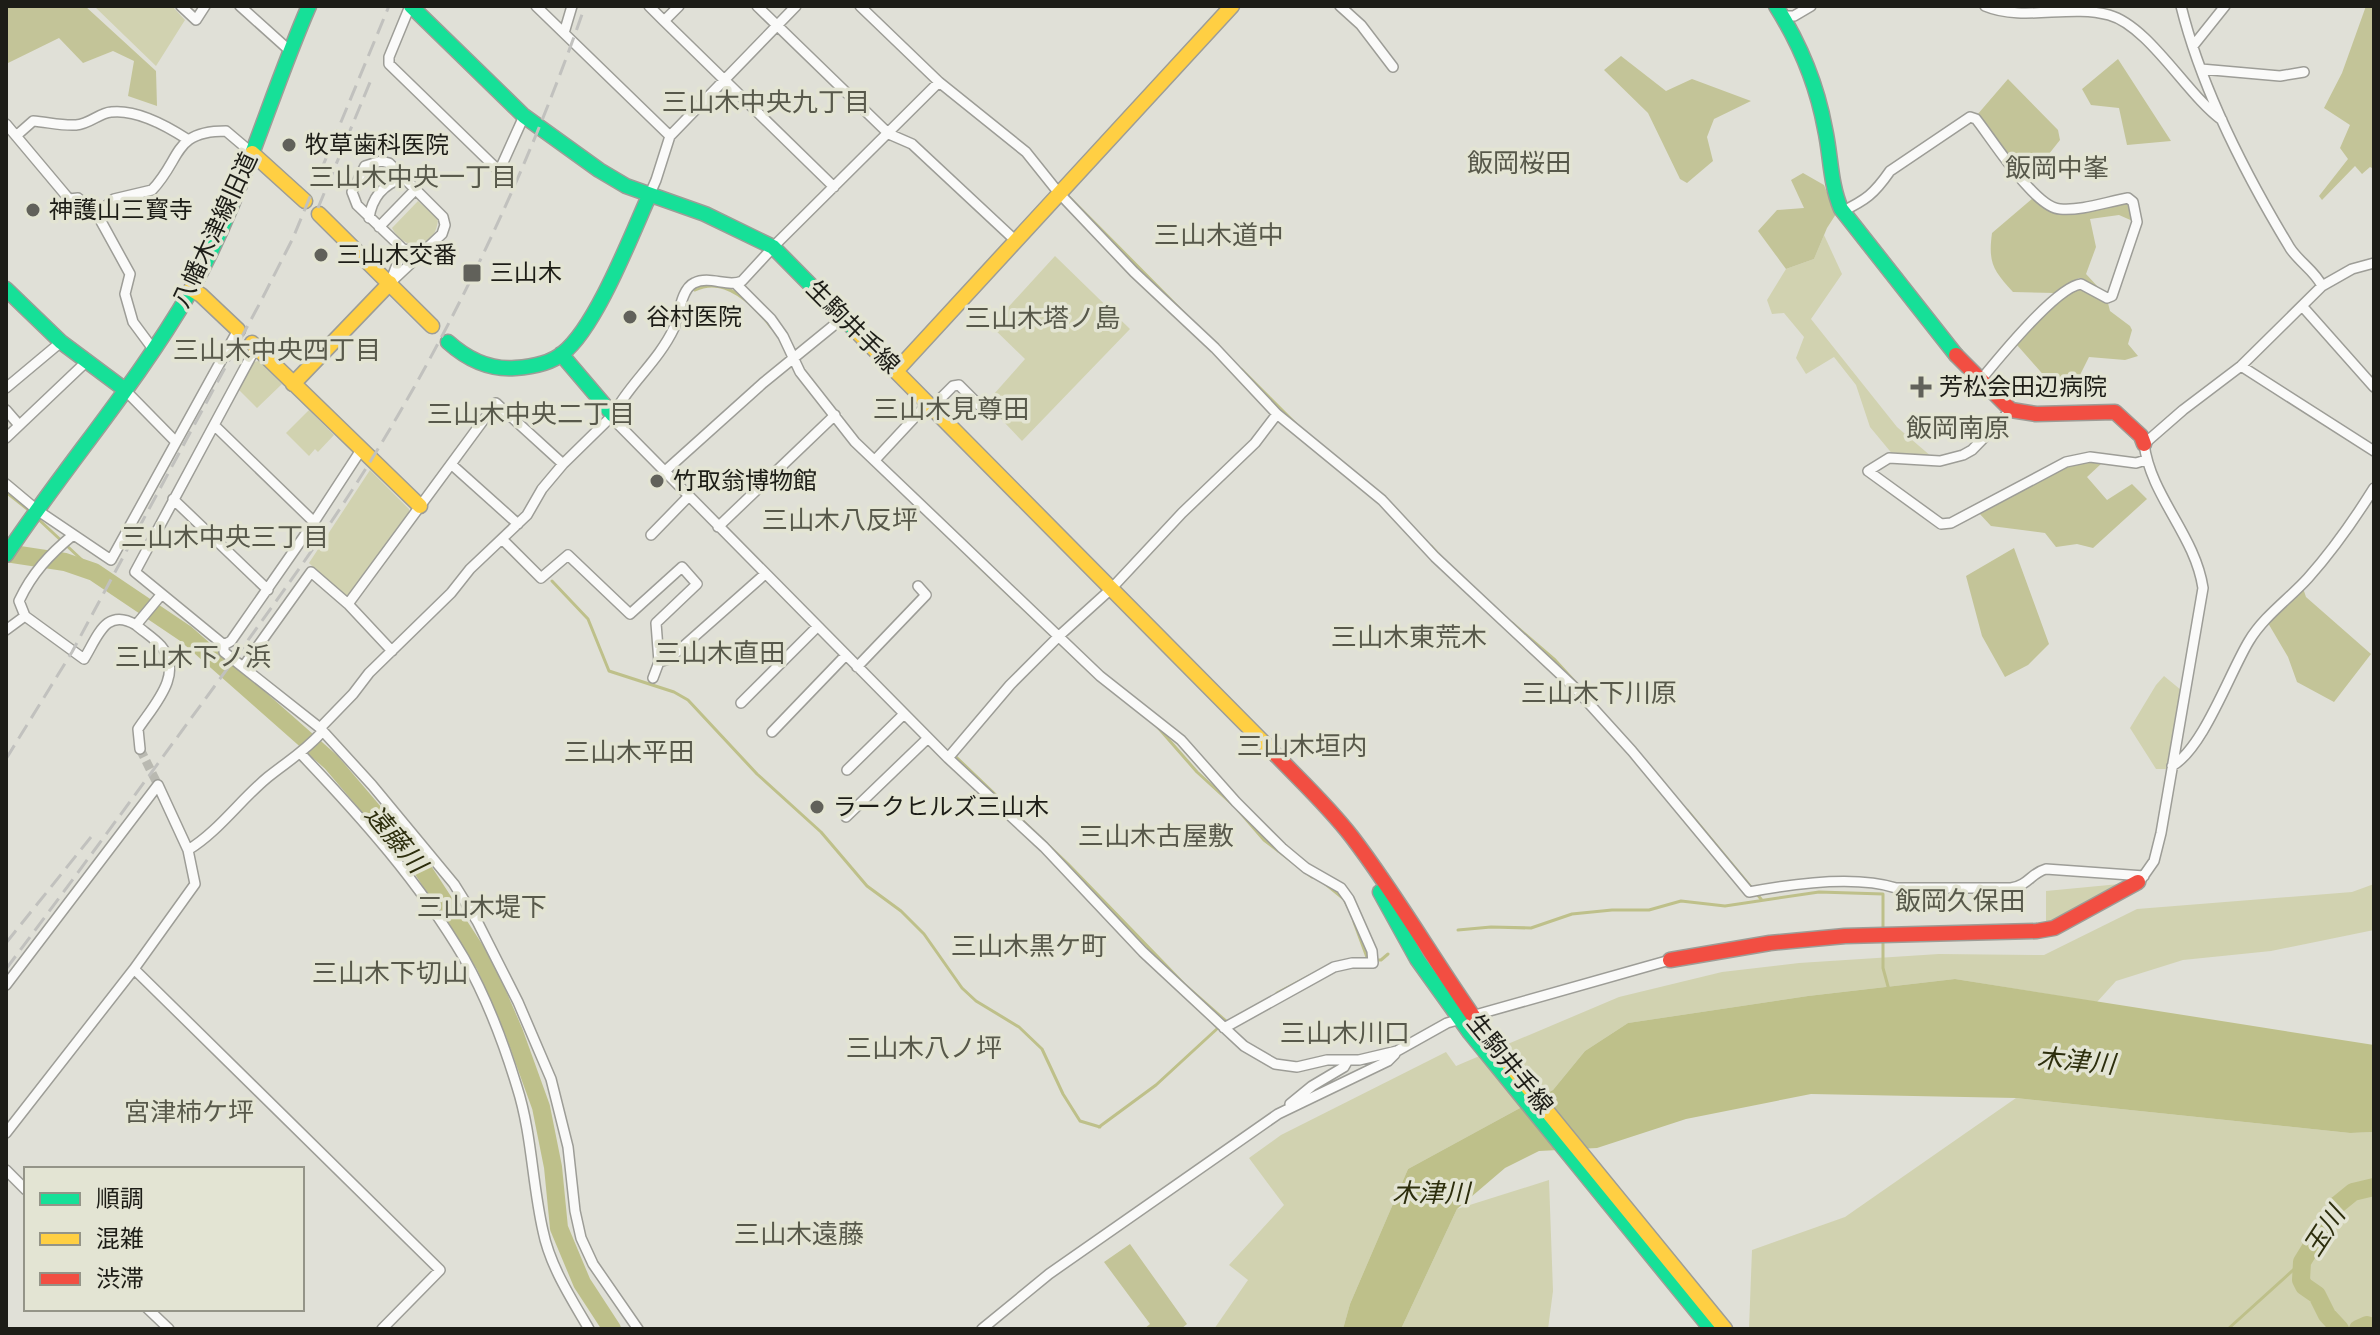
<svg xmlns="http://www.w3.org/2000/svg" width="2380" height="1335" viewBox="0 0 2380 1335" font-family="'Roboto Serif','Noto Sans JP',serif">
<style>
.green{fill:#d1d2b0}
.forest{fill:#c3c498}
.water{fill:#bec08a}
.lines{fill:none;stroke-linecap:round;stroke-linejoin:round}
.stream{stroke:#bec08a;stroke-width:3}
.river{stroke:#bec08a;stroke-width:18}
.street-tunnel{stroke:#b9b9b1;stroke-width:9;stroke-dasharray:9 4.5;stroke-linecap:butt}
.street-casing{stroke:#9d9d97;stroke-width:12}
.fast-casing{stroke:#9d9d97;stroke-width:17}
.slow-casing{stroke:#9d9d97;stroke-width:17}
.jam-casing{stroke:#9d9d97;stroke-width:17}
.street{stroke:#fafaf9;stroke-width:9}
.fast{stroke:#16e098;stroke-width:14}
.slow{stroke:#ffcf43;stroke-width:14}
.jam{stroke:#f24e42;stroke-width:14}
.rail{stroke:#c1c1be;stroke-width:3;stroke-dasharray:16 8;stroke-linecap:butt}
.poi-dot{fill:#61615a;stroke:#e3e4d3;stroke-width:3}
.labels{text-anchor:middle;stroke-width:7;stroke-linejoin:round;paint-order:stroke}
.poi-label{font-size:24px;fill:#1d1d17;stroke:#e3e4d3;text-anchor:start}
.street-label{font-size:24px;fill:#1d1d17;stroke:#e3e4d3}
.neighbourhood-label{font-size:26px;fill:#58594b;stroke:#e3e4d3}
.water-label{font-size:26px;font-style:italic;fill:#2d2e0d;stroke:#e3e4d3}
</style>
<rect width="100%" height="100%" fill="#e0e0d7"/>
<path class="green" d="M 94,6 L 172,6 L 185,20 L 156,66 Z
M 418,201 L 438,218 C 437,249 406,254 392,228 Z
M 1824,235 L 1842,274 L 1811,319 L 1897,427 L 1932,457 L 1894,456 L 1870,427 L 1856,385 L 1834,357 L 1806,374 L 1796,358 L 1804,337 L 1784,313 L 1772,314 L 1767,300 L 1786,269 L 1814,259 Z
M 1055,256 L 1130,329 L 1022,441 L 986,403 L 1025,359 L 991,326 Z
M 259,361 L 282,384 L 257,408 L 238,389 L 253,362 Z
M 309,410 L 334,435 L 318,452 L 315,449 L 309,456 L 286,433 Z
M 370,470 L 409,509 L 409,515 L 350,597 L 343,597 L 309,563 Z
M 2164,676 L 2181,690 L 2167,769 L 2156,769 L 2130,728 L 2156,685 Z
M 2130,883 L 2046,925 L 2046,891 Z
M 2374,884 L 2374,930 L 2271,951 L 2183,960 L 2116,981 L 2097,1002 L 1955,979 L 1808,996 L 1628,1023 L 1585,1051 L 1553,1090 L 1408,1169 L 1350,1304 L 1343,1329 L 1214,1329 L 1248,1280 L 1229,1265 L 1284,1205 L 1249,1158 L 1281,1135 L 1446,1052 L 1456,1066 L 1619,997 L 1722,972 L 1799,963 L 1939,954 L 2044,955 L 2137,909 L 2352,892 Z
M 2016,1098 L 2350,1133 L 2374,1132 L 2374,1329 L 1749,1329 L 1752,1250 L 1845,1217 Z
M 1549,1180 L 1553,1291 L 1548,1329 L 1401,1329 L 1457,1209 Z"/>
<path class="forest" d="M 6,6 L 85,6 L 156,71 L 157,106 L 128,96 L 134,61 L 113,51 L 83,63 L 59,38 L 6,64 Z
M 2366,6 L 2374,6 L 2374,169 L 2370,167 L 2362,174 L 2355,166 L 2322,200 L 2319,196 L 2348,159 L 2340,148 L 2350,125 L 2324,108 L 2342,73 Z
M 1621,56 L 1666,91 L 1692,79 L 1751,101 L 1714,119 L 1707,137 L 1713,161 L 1687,183 L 1680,179 L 1648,113 L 1604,70 Z
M 2118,59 L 2171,141 L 2127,145 L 2119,108 L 2091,105 L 2082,89 Z
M 2008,79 L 2058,130 L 2060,140 L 2029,179 L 1977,115 Z
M 1803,173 L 1824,185 L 1836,214 L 1827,228 L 1814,259 L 1786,269 L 1758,231 L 1777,210 L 1804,208 L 1791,180 Z
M 2033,198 L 2053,212 L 2064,213 L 2126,203 L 2132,208 L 2135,222 L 2119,215 L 2090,219 L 2096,247 L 2086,274 L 2099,288 L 2079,278 L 2055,293 L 2013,292 C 1993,270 1988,263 1992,233 Z
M 2075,288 L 2080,288 L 2108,303 L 2110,311 L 2130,326 L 2132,330 L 2128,344 L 2138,356 L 2125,360 L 2089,357 L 2071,393 L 2048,380 L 2017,345 L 2047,310 Z
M 2089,461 L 2102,463 L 2087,477 L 2107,500 L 2132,484 L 2147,499 L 2093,548 L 2077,544 L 2056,547 L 2045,533 L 1991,526 L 1978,512 C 2010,495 2054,465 2089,461 Z
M 2014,548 L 2049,644 L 2028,665 L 2005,677 L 1982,636 L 1966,576 Z
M 2303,588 L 2306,597 L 2371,654 L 2334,702 L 2297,682 L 2288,657 L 2268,623 Z
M 1130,1244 L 1187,1324 L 1181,1329 L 1144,1329 L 1150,1324 L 1104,1262 Z"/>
<path class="water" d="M 1955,979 L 2374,1045 L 2374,1132 L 2350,1133 L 2016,1098 L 1811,1094 L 1686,1119 L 1597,1148 L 1539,1151 L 1505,1168 L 1457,1209 L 1401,1329 L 1343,1329 L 1350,1304 L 1408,1169 L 1553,1090 L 1585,1051 L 1628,1023 L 1808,996 Z"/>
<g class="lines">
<path class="stream" d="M 1069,197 L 1184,313
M 695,290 C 725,275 754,305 771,327
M 1241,369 L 1298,426
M 6,492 L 31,512
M 36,517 L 97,574
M 1431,546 L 1442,558
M 971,559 L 1090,672
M 552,581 L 588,619 L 609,671 L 674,692 L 688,700 L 757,774 L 821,832 L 867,886 L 901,911 L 924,934 L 962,988 L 976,1001 L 1019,1027 L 1042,1049 L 1063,1094 L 1080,1121 L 1100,1127
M 1512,623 L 1555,660 L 1577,684
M 1155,724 L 1197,772 L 1233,805
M 955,756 L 1068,864 L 1185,985 L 1227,1022
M 1238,810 L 1264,840 L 1312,877
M 1687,810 L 1761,899
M 1323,882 L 1344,899 L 1348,907
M 1354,922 L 1368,960
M 1458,930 L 1491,927 L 1531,928 L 1572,914 L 1612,910 L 1649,910 L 1681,901 L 1725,906 L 1819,892 L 1883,894 L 1883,930
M 1883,938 L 1883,968 L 1889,990
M 1374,960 L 1381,960 L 1388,954
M 1277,993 L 1313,974
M 1099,1127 L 1156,1085 L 1219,1027
M 2228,1329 L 2302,1262"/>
<path class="river" d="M 6,553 L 65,562 L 94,572 L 186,634 L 331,762 L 423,870 L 485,965 L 514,1032 L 541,1107 L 553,1167 L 559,1228 L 582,1283 L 612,1329
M 2340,1329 L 2327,1315 L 2317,1295 L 2304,1286 L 2301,1280 L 2302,1262 L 2337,1205 L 2353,1192 L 2374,1187
M 2358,1329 L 2367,1325 L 2374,1328"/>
<path class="street-tunnel" d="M 140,749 L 158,785"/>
<g class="street-casing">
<path id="street" d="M 181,6 L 196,20 L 205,6
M 240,6 L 289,50
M 410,6 L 389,57 L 389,64 L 496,168 L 501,167 L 524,116
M 536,6 L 670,136
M 649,6 L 664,21
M 679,6 L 664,21 L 834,187
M 757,6 L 889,134 L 912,144 L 1016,241
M 860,6 L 939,82 L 1026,152 L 1058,192 L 1134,272 L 1215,348 L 1277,414 L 1382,500 L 1435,557 L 1574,687 L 1632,751 L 1749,892 C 1791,884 1855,875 1896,888 L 2011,888 C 2029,885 2031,873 2046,869 L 2144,876
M 1340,6 L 1361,25 L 1393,67
M 1985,6 C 2023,22 2069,4 2109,15 C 2149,26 2188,96 2222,120
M 2181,6 C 2201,87 2247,177 2290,248 C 2299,262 2315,271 2322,286
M 1783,16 L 1794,16 L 1811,6
M 564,33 L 572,6
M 2193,46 L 2225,6
M 2201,69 L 2280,76 L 2304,72
M 6,124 L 69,199 L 78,198 L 97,214 L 130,274 L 125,294 L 133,322 L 153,349
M 16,136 L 33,121 C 47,122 62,126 76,125 C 90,124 99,113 111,112 C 136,109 167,126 187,139
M 649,196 L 656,180 L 670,136 L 796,6
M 1841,212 C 1866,200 1874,194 1890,171 L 1970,117 L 1976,119 C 1992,139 2035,208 2060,209 C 2081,211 2106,202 2128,198 L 2133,202 L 2137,222 L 2112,296 L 2107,298 L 2081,284 C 2056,287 1997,360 1979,382
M 97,214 L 114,199 L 152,190 C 182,159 172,131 226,131 L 252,153
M 369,218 C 372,197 384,184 403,178
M 379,227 L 415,190
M 391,280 L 403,249
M 390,283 L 442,234 L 445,225 L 443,217 L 389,163 L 381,161 L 365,166 L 352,192 L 357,205 L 403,249 L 422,252
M 736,284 L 771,319 L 783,336 L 800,372 L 855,442 L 1100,676 L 1181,740 L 1236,802 L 1282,848 L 1306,868 L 1341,888 L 1349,899 L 1372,951 L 1373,963 L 1352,963 L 1334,967 L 1224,1028
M 2303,307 L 2374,387
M 2241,366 L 2374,451
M 6,388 L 61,342
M 124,389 L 176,442
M 933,406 L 953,386 L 959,385 L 981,407
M 6,410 L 19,425
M 2011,410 L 1972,450 L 1963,455 L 1940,461 L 1889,458 L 1868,471 L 1941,524 L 1951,523 L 2066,462 L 2090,457 L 2136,463 L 2146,460
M 613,415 L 616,422 L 948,758 L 1044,847 L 1143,952 L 1244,1046 L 1275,1064 L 1297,1067 L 1327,1060 L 1359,1060 L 1397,1051 L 1447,1023 L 1670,960
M 214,425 L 135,572 L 224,645 L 224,652 L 234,660 L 320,728 L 372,785 L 454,884 L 477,921 L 518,1002 L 551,1079 L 568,1147 L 575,1211 L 581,1238 L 593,1264 L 638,1329
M 6,438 L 86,362
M 875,460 L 929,402
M 451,464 L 518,524
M 664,472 L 763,383 L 844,317
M 6,484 L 37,510 L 111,560 L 238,330
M 173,499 L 268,590
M 314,522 L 361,450
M 718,527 L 835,415
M 73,535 C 50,554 32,573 19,601 L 25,616 L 84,659 C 98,636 106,607 136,625
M 651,535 L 688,497
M 502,539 L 541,578 L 568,555 L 630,614 L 682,567 L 697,584 L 656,623 L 659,662 L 653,678
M 6,630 L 25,616
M 224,645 L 231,641 L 314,522 L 214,425 L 256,347
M 392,651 L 348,604 L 496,403 L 563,464 L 613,415 C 629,384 658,362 674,328 C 679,316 681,289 694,283 C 710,275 728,288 742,281 L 778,242 L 939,82
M 659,662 L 669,659 L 765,574
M 243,667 L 311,572 L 348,604
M 857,667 L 926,595 L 918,586
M 741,703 L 817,627
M 320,728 L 353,694 L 369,673 L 451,593 L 470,569 L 527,515 L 542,489 L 563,464
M 772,732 L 846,655
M 140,749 L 138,729 C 153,706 185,674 161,646 C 154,638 144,632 136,625 L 161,595
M 301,754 C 361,817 420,883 464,958 C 486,997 504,1044 517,1087 C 532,1134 532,1183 543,1231 C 550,1266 571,1298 589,1329
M 948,758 L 1010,685 L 1059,636 L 1111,589 L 1182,513 L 1255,443 L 1277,414
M 2172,766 C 2203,749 2230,672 2249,641 C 2264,616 2289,599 2308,578 C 2333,550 2354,520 2374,488
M 847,770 L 904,714
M 846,817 L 928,738
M 188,850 C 219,831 240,800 268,777 C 288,761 304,752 322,732
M 2140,881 L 2154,861 L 2161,833 L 2203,588 C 2195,535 2151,497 2144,444 L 2183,410 L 2241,366 L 2322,286 L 2352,269 L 2374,263
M 6,985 L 158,785 L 188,850 L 195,884 L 134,969 L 440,1270 L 382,1329
M 1290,1104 L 1312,1086 L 1344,1067 L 1348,1060
M 6,1133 L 134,969
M 6,1170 L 26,1190
M 148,1309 L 169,1329
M 982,1329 L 1049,1274 L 1278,1114 L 1388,1061 L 1395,1054"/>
</g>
<g class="fast-casing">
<path id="fast" d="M 411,6 L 524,116 L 599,170 L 626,186 L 705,214 L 773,247 L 855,330
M 1776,6 C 1800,44 1817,85 1825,129 C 1831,156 1830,183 1841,209 L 1956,355
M 6,289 L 61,342 L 124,389
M 448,342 C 467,359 489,370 515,368 C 531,367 550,364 563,353 C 596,327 631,236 649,196
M 561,354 L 613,415
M 6,555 C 65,466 137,384 190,292 C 241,202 268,100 309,6
M 1380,892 L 1417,959 L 1470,1033 L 1711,1329"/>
</g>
<g class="slow-casing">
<path id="slow" d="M 252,153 L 305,201
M 319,214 L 432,326
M 191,289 L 201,295 L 238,330
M 855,330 L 1276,755
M 252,343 L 420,506
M 897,370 L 1232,6
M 293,384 L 390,283
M 1498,1051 L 1725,1329"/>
</g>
<g class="jam-casing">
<path id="jam" d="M 1956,355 L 2011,410 L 2036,414 L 2115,412 L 2141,436 L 2144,444
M 1276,755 C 1302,782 1329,807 1352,837 C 1404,905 1446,982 1498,1051
M 1670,960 L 1770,943 L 1845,936 L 2037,931 L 2054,928 L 2138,882"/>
</g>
<use href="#street" class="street"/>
<use href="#fast" class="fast"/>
<use href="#slow" class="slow"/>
<use href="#jam" class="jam"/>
<path class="rail" d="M 318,208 L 373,75
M 6,759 L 72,652 L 261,301 L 293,238 L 389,6
M 6,943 L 91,837
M 6,969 C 76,876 145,781 214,687 C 278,599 342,512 397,417 C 473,287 535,149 585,6"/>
</g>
<g class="poi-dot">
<circle cx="289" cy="145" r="8"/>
<circle cx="33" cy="210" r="8"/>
<circle cx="321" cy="255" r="8"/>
<rect x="462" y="263" width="20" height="20" rx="4"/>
<circle cx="630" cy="317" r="8"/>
<path d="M1917 375h8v8h8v8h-8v8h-8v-8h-8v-8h8z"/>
<circle cx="657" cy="481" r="8"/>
<circle cx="817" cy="807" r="8"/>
</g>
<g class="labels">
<g class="poi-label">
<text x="305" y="153">牧草歯科医院</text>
<text x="49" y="218">神護山三寳寺</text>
<text x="337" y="263">三山木交番</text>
<text x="490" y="281">三山木</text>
<text x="646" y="325">谷村医院</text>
<text x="1939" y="395">芳松会田辺病院</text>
<text x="673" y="489">竹取翁博物館</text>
<text x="833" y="815">ラークヒルズ三山木</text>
</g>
<g class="street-label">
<text transform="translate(215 230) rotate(-65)" y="8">八幡木津線旧道</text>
<text transform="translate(853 327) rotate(45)" y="8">生駒井手線</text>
<text transform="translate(1510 1064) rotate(51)" y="8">生駒井手線</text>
</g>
<g class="neighbourhood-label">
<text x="766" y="111">三山木中央九丁目</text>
<text x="1519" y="172">飯岡桜田</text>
<text x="2057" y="177">飯岡中峯</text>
<text x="413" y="186">三山木中央一丁目</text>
<text x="1219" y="244">三山木道中</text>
<text x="1043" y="327">三山木塔ノ島</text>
<text x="277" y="359">三山木中央四丁目</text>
<text x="951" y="418">三山木見尊田</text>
<text x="531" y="423">三山木中央二丁目</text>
<text x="1958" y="437">飯岡南原</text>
<text x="840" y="529">三山木八反坪</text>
<text x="225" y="546">三山木中央三丁目</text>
<text x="1409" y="646">三山木東荒木</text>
<text x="720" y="662">三山木直田</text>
<text x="193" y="666">三山木下ノ浜</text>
<text x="1599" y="702">三山木下川原</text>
<text x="1302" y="755">三山木垣内</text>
<text x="629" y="761">三山木平田</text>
<text x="1156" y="845">三山木古屋敷</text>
<text x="1960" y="910">飯岡久保田</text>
<text x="482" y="916">三山木堤下</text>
<text x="1029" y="955">三山木黒ケ町</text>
<text x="390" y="982">三山木下切山</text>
<text x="1345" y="1042">三山木川口</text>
<text x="924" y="1057">三山木八ノ坪</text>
<text x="189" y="1121">宮津柿ケ坪</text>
<text x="799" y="1243">三山木遠藤</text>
</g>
<g class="water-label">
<text transform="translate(396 839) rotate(50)" y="9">遠藤川</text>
<text transform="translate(2076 1061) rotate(5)" y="9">木津川</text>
<text x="1431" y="1202">木津川</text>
<text transform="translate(2324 1231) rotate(-57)" y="9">玉川</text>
</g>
</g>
<rect width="2380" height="1335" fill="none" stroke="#1d1d17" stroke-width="16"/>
<rect x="24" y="1167" width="280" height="144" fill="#e3e4d3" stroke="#949488" stroke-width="2"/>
<rect x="40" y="1193" width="40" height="12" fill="#16e098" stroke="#949488" stroke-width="2"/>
<text x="96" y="1207" font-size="24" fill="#1d1d17">順調</text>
<rect x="40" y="1233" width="40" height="12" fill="#ffcf43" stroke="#949488" stroke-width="2"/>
<text x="96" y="1247" font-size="24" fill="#1d1d17">混雑</text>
<rect x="40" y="1273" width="40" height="12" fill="#f24e42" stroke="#949488" stroke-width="2"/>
<text x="96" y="1287" font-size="24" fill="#1d1d17">渋滞</text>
</svg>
